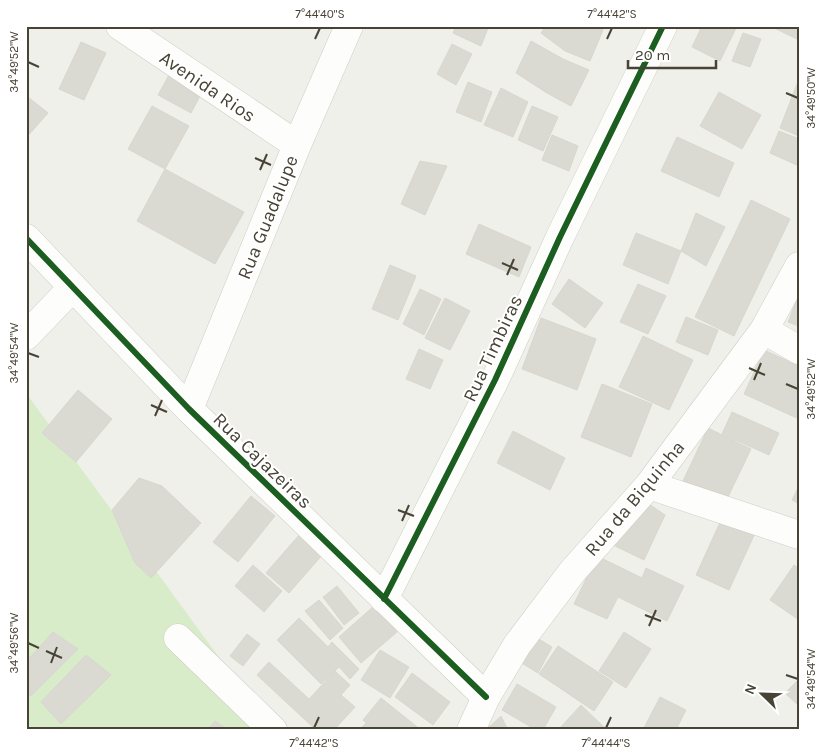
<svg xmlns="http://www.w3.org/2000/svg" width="825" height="756" viewBox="0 0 825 756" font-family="Karla,sans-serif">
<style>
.green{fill:#d8ecc9}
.building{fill:#dad9d2;stroke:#d8d7cf}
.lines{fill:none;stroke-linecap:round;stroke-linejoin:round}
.minor-casing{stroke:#cecdc7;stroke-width:29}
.minor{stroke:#fdfdfc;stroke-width:28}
.cycleway-casing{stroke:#fff;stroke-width:9}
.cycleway{stroke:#1b5e20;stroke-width:6}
.ticks{fill:none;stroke:#474335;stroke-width:2}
.labels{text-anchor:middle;stroke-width:4;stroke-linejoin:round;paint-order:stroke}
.street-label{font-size:19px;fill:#474335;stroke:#fff}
.neatline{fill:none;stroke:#474335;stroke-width:2}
.ticks-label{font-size:12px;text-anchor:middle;fill:#474335}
</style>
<rect width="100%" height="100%" fill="#f0f0ea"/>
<path class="green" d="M 26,393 L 272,730 L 26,730 Z"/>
<path class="building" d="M 456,26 L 483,26 L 488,28 L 481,46 L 453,33 Z
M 546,26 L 594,26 L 603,30 L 590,61 L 565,51 L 541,33 Z
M 702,26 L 737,26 L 720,61 L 692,47 Z
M 770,26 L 799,26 L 799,35 L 797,39 Z
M 743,33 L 761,39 L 750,67 L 732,61 Z
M 531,41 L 563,59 L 589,70 L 571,106 L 547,93 L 516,73 Z
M 81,42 L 106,53 L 84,100 L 59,89 Z
M 452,44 L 472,54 L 456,85 L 437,74 Z
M 169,75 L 202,92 L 191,113 L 158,95 Z
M 468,82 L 492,92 L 481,122 L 456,112 Z
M 797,84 L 799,84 L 799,136 L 780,128 Z
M 501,88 L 528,102 L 513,137 L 484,125 Z
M 719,92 L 761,115 L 742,149 L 700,126 Z
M 28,97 L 48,113 L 26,138 L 26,99 Z
M 152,106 L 189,126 L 165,169 L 128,149 Z
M 532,106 L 558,117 L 543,151 L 518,140 Z
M 779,131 L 799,139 L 799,166 L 770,153 Z
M 552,135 L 578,146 L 569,171 L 542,160 Z
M 677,137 L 734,163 L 719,197 L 661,171 Z
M 420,161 L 447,166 L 425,215 L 401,204 Z
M 165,169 L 244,212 L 215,264 L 137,221 Z
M 751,200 L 790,219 L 734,336 L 695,317 Z
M 696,213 L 725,227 L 706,266 L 681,251 Z
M 479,224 L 531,247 L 519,277 L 466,254 Z
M 636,233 L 681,251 L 668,284 L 623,265 Z
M 390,265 L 416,276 L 398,320 L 372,309 Z
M 569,279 L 603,303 L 585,328 L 552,304 Z
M 638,284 L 666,296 L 648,334 L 620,322 Z
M 420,289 L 441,299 L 424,335 L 403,324 Z
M 799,294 L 799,326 L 788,322 Z
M 445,298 L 470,311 L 450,350 L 425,338 Z
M 686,317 L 718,330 L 708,355 L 676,342 Z
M 541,318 L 596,339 L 577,390 L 522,369 Z
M 643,336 L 693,360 L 669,410 L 619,387 Z
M 419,349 L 443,360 L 430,389 L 406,379 Z
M 764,350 L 799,366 L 799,419 L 744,394 Z
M 602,384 L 652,404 L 631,457 L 581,437 Z
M 78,390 L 112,419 L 76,462 L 42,433 Z
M 732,412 L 779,433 L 769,455 L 722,434 Z
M 708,428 L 751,449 L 726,501 L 683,481 Z
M 513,431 L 565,458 L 550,490 L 497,463 Z
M 139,478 L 162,486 L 201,523 L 151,578 L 135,563 L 112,510 Z
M 799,486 L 799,504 L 792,500 Z
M 251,496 L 275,516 L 238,562 L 213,542 Z
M 646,502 L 665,515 L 644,560 L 613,545 Z
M 722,518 L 755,533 L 729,590 L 696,575 Z
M 300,534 L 323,554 L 289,593 L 266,573 Z
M 597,556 L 642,578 L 646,568 L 684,586 L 667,621 L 618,597 L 607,619 L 574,604 Z
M 253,565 L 282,591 L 264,612 L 235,586 Z
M 794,565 L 799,568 L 799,620 L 770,600 Z
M 337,586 L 359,613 L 344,625 L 323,597 Z
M 319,600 L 343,628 L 330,640 L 305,611 Z
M 374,606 L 397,632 L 361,663 L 339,637 Z
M 299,618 L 328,647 L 332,642 L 359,669 L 350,679 L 339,667 L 321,684 L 277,640 Z
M 53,632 L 78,649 L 31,696 L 26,691 L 26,662 Z
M 624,632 L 651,649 L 626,688 L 599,671 Z
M 247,634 L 260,644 L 243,666 L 230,656 Z
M 534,636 L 552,647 L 538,673 L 520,662 Z
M 558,646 L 613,682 L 594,711 L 539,674 Z
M 380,650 L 409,667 L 390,698 L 361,680 Z
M 86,655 L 111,675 L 61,724 L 41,702 Z
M 269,662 L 309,699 L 335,671 L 350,685 L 341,695 L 355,707 L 334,730 L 316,730 L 257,675 Z
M 412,673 L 450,702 L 433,725 L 395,697 Z
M 799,679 L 799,706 L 785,693 Z
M 517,684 L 556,707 L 543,730 L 536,730 L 502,710 Z
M 660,697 L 686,710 L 676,730 L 643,730 Z
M 381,698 L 421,730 L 375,730 L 363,720 Z
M 581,705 L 606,729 L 605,730 L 559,729 Z
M 501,716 L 508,730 L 487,730 L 487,729 Z
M 215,721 L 228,730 L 207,730 Z
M 366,723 L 374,730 L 359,730 Z"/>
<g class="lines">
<g class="minor-casing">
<path id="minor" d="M 120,26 L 297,145
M 26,238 L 189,409 L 486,697
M 764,330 L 799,350
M 26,336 L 73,287
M 189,409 L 297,145 L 349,26
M 649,485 L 799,535
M 384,599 L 495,380 L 560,237 L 663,26
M 178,638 L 273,730
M 471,730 L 486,697 L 517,645 L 572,572 L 649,485 L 764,330 L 799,266"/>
</g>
<use href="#minor" class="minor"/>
<g class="cycleway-casing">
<path id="cycleway" d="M 26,238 L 189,409 L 486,697
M 384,599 L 495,380 L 560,237 L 663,26"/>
</g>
<use href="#cycleway" class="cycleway"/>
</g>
<path class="ticks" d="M 315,39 L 320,28M 607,39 L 612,28M 28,62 L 39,67M 786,93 L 798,98M 255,158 L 271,165M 260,170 L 267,154M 502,263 L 518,270M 507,275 L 514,259M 28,353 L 39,357M 749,368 L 765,375M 754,380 L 761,363M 786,384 L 798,389M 151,405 L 167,412M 155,416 L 162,400M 398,510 L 414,516M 402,521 L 409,505M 645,615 L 661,621M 649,626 L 656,610M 28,643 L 39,648M 46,651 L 62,658M 51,663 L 57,647M 786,675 L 798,679M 314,728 L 319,717M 606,728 L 611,717"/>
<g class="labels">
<g class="street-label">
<text transform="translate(208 86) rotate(34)" y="7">Avenida Rios</text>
<text transform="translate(267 217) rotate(-68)" y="7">Rua Guadalupe</text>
<text transform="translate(492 348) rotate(-65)" y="7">Rua Timbiras</text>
<text transform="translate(263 460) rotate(44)" y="7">Rua Cajazeiras</text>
<text transform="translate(634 498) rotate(-50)" y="7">Rua da Biquinha</text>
</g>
</g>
<rect width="825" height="756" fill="none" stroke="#ffffff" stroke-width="55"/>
<g transform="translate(762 694) rotate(293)" stroke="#ffffff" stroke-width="4" paint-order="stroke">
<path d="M0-4L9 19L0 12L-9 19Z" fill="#474335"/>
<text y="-8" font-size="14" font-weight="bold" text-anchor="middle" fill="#474335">N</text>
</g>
<path d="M628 60v8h88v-8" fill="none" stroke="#474335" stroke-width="2.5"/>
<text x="635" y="60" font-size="15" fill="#474335" stroke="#ffffff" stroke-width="4" paint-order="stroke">20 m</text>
<rect x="28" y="28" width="770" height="700" class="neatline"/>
<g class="ticks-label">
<text x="320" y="18">7°44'40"S</text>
<text x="612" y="18">7°44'42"S</text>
<text transform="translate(14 62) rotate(-90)" y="4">34°49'52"W</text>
<text transform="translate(811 98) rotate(-90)" y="4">34°49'50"W</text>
<text transform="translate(14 353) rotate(-90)" y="4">34°49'54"W</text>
<text transform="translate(811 389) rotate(-90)" y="4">34°49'52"W</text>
<text transform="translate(14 643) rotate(-90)" y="4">34°49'56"W</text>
<text transform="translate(811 679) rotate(-90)" y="4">34°49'54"W</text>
<text x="314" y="747">7°44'42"S</text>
<text x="606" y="747">7°44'44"S</text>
</g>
</svg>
